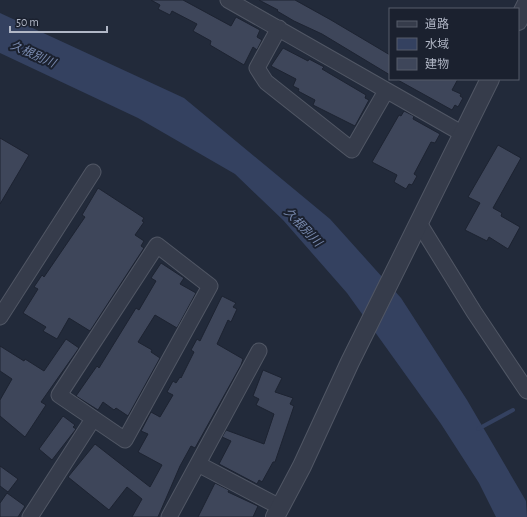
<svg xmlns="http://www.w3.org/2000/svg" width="527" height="517" viewBox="0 0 527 517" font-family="'Alegreya Sans','Noto Sans JP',sans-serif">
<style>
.water{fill:#344160}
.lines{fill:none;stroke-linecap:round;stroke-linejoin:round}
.stream{stroke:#344160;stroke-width:4}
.building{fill:#3e465a;stroke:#1d2331}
.minor-casing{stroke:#515765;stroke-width:17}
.tertiary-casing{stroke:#515765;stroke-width:20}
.minor{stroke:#363c4b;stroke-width:15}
.tertiary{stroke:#363c4b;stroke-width:18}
.labels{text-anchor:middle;stroke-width:4;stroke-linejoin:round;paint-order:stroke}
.water-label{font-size:12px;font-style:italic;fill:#798aaf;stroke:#1b212f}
</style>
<rect width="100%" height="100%" fill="#222a3a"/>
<path class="water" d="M 0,13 L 184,98 L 330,219 L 401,298 L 467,400 L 526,501 L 527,517 L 496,517 L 479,483 L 441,424 L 347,293 L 283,220 L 235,174 L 138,118 L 0,53 Z"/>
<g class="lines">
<path class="stream" d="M 478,429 L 513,410"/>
</g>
<path class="building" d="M 151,0 L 183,0 L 231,26 L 236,17 L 260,30 L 257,37 L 262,40 L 257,50 L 253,47 L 244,65 L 210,45 L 211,41 L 193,31 L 197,24 L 172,11 L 170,15 L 158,9 L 160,5 Z
M 259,0 L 295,0 L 331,20 L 390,55 L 390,75 L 322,34 L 294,21 L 277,11 L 278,10 Z
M 283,48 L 308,61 L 309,59 L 324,67 L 322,69 L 366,95 L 365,98 L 369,100 L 355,126 L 313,105 L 315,100 L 298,91 L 299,89 L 293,86 L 296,79 L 271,66 Z
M 396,79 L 458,79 L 452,90 L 461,94 L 460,96 L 463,98 L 458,107 L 455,105 L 452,110 Z
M 404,111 L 414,116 L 413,119 L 440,134 L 435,143 L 431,142 L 414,174 L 417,176 L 412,185 L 409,184 L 406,189 L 394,182 L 397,175 L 372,162 L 399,115 L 401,116 Z
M 0,138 L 29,155 L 0,204 Z
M 498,145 L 521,158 L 493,208 L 502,213 L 501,216 L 520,227 L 508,249 L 489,237 L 487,241 L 465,230 L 480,203 L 468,197 Z
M 98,188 L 144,218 L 142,221 L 144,222 L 135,235 L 144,241 L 141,246 L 144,248 L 90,331 L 69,318 L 57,339 L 43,331 L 46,327 L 23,313 L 38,289 L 34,287 L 42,275 L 44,277 L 85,217 L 82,215 Z
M 161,263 L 184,278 L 180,284 L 196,293 L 177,328 L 155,315 L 138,342 L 152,350 L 151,352 L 160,358 L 128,416 L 116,408 L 114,410 L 103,402 L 98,410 L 76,396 L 97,366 L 99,368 L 136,308 L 139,310 L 156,281 L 151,278 Z
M 222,296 L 236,303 L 233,307 L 237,309 L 231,322 L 228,320 L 217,344 L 243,359 L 241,365 L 195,448 L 191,446 L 180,466 L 158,517 L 132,517 L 142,499 L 127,487 L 109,510 L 68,477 L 95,444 L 150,487 L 162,465 L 138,452 L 148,434 L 141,431 L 151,412 L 160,417 L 173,395 L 167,392 L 173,381 L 176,383 L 180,377 L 181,378 L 194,352 L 191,350 L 197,339 L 200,341 Z
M 66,339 L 79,348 L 41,402 L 46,405 L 25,437 L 0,416 L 0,400 L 12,379 L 0,371 L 0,346 L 24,361 L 25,359 L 44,371 Z
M 263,370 L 282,378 L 275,392 L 293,398 L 290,404 L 294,406 L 275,462 L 273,462 L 262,482 L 259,480 L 257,484 L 219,464 L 231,441 L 222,437 L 226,430 L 264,444 L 274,414 L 256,405 L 259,399 L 253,396 Z
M 63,416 L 75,425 L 73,427 L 76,429 L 52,460 L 39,449 Z
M 0,466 L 18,479 L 8,492 L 0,486 Z
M 215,483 L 229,490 L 228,492 L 258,506 L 253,517 L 198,517 Z
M 7,493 L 25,506 L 18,517 L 0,517 L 0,503 Z"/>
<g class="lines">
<g class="minor-casing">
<path id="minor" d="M 228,0 L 463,134
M 279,28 L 257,68 L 266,82 L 352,150 L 386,91
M 419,223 L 474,312 L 527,391
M 157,245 L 210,286 L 125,440 L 59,395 Z
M 0,317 L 93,172
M 198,464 L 280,507
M 30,517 L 93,419
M 169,517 L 259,351"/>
</g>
<g class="tertiary-casing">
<path id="tertiary" d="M 518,21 L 527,3
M 275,517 L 302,466 L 350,362 L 490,79"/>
</g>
<use href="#minor" class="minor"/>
<use href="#tertiary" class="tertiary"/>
</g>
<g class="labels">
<g class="water-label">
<text transform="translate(33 54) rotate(24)" y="4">久根別川</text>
<text transform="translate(303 227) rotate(46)" y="4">久根別川</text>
</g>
</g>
<rect x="389" y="8" width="130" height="72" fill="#1b212f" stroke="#575d6b"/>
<rect x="397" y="21" width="20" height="6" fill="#363c4b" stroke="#575d6b"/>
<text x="425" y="28" font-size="12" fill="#b1b7c6">道路</text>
<rect x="397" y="38" width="20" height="12" fill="#344160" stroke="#575d6b"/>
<text x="425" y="48" font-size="12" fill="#b1b7c6">水域</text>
<rect x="397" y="58" width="20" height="12" fill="#3e465a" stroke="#575d6b"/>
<text x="425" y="68" font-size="12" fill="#b1b7c6">建物</text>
<path d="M10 26v6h97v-6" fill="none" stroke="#b1b7c6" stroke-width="2"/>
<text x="16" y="26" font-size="12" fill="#b1b7c6" stroke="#1b212f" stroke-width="3" paint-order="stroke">50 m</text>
</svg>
